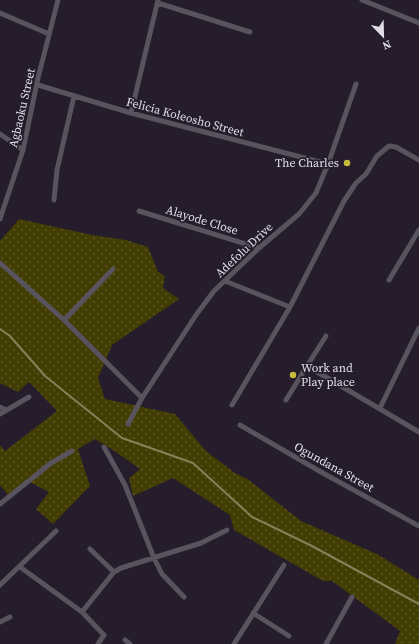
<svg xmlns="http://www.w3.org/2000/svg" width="419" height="644" viewBox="0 0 419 644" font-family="'Source Serif 4',serif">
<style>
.grass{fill:url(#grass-dots)}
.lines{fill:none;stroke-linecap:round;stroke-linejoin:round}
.stream{stroke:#868059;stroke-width:2}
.street{stroke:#58535c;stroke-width:5}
.poi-dot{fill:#c7bb3b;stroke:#251c2c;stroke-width:1.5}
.labels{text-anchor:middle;stroke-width:3.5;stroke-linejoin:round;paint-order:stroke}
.street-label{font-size:12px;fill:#e2dce7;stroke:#251c2c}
.poi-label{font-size:12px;fill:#e2dce7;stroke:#251c2c;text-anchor:end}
</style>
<defs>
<pattern id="grass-dots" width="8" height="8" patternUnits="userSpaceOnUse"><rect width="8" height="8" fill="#423d03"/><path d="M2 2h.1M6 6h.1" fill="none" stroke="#5d5828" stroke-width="1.8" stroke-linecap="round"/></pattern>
</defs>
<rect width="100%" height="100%" fill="#251c2c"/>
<path class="grass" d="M 19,219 L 92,235 L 126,240 L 148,247 L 158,272 L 165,276 L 163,288 L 179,299 L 112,345 L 98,378 L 105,399 L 175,414 L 206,451 L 235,473 L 249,480 L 301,521 L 377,554 L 419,580 L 419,644 L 395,644 L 400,631 L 332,581 L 323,581 L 234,530 L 230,515 L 173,478 L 133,496 L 129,478 L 140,469 L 113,450 L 95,439 L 78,449 L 90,486 L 53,524 L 36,509 L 49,492 L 28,481 L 9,496 L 0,485 L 0,445 L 5,451 L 57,411 L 29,382 L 18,392 L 0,383 L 0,241 Z"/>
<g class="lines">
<path class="stream" d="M 0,329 L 10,336 L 45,376 L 122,438 L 193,463 L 252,517 L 310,545 L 419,604"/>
<path class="street" d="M 362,0 L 419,23
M 158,3 L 250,32
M 0,13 L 49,34
M 38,85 L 131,113 L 328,164
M 131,113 L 158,0
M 0,134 L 23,150
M 54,200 L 57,170 L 74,96
M 139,211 L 259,248
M 0,219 L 23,150 L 38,78 L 58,0
M 0,263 L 64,320 L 142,398
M 389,280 L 419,230
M 225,281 L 290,307
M 64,320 L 113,269
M 326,336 L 307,366 L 419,432
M 286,400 L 307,366
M 232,405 L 290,307 L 344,201 L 356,183 L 366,174 L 377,156 L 389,146 L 396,147 L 419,160
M 0,407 L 6,410
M 380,408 L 419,328
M 0,414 L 29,397
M 128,424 L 142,398 L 196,315 L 214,291 L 259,248 L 299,214 L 316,193 L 328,164 L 356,84
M 240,425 L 321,472 L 419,526
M 104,447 L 125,485 L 154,558 L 162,574 L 184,597
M 0,504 L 51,463 L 72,451
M 90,549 L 114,572
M 20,567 L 82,612 L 104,635 L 98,644
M 0,585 L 56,531
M 82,612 L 114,572 L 121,568 L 201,543 L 227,530
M 253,613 L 289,636
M 0,622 L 10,617
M 125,640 L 130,644
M 234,644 L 284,565
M 326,644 L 352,597"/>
</g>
<g class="poi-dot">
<circle cx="347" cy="163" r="4"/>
<circle cx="293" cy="375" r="4"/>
</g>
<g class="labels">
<g class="street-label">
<text transform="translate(22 108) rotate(-77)" y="4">Agbaoku Street</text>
<text transform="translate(185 117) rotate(15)" y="4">Felicia Koleosho Street</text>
<text transform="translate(202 220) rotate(17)" y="4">Alayode Close</text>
<text transform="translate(244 250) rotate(-43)" y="4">Adefolu Drive</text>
<text transform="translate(334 467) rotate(29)" y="4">Ogundana Street</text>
</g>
<g class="poi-label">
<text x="339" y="167">The Charles</text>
<text x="301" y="372" text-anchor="start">Work and<tspan x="301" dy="14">Play place</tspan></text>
</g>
</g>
<g transform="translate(383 36) rotate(157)" stroke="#251c2c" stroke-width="3" paint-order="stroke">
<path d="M0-3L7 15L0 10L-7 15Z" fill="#e2dce7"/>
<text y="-6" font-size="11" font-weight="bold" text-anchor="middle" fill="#e2dce7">N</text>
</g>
</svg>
